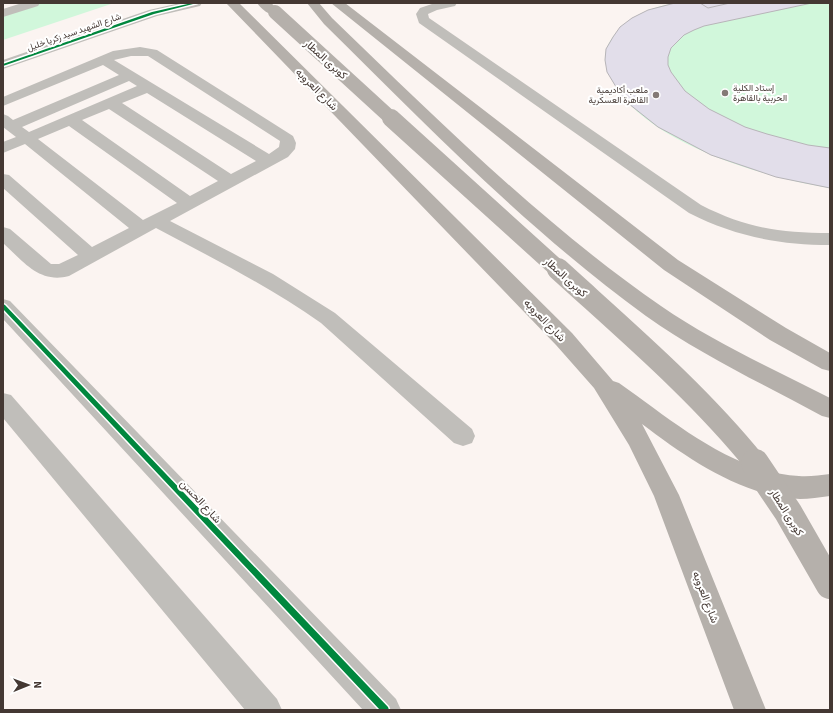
<svg xmlns="http://www.w3.org/2000/svg" width="833" height="713" viewBox="0 0 833 713" font-family="'Source Sans 3',Vazirmatn,sans-serif">
<style>
.green{fill:#d1f7db}
.building{fill:#e2deea;stroke:#b7b4b8}
.lines{fill:none;stroke-linecap:round;stroke-linejoin:round}
.minor{fill:#c0beba;fill-rule:evenodd}
.highway{fill:#b5b0ab;fill-rule:evenodd}
.highway-bridge-far3{stroke:#b5b0ab;stroke-width:14}
.highway-bridge-far2{stroke:#b5b0ab;stroke-width:18}
.highway-bridge-far1{stroke:#b5b0ab;stroke-width:22}
.highway-bridge{stroke:#b5b0ab;stroke-width:28}
.cycleway-casing{stroke:#fff;stroke-width:3}
.cycleway{fill:#00873e;fill-rule:evenodd}
.poi-dot{fill:#847a76;stroke:#fff;stroke-width:1.5}
.labels{text-anchor:middle;stroke-width:4;stroke-linejoin:round;paint-order:stroke}
.far-street-label{font-size:9px;fill:#443833;stroke:#fff}
.far-poi-label{font-size:9px;fill:#443833;stroke:#fff;text-anchor:start}
.street-label{font-size:11px;fill:#443833;stroke:#fff}
</style>
<rect width="100%" height="100%" fill="#fbf4f1"/>
<path class="green" d="M 41,3 L 114,3 L 3,40 L 3,15 Z
M 675,3 L 830,3 L 830,188 C 766,178 645,143 613,82 C 607,71 602,57 608,45 C 622,19 647,8 675,3 Z"/>
<path class="building" d="M 675,3 L 812,3 L 704,26 L 694,30 L 684,35 L 671,48 L 668,57 L 668,65 L 671,72 L 685,91 L 709,109 L 745,127 L 767,134 L 808,145 L 830,148 L 830,188 L 776,177 L 711,155 L 658,127 L 624,100 L 607,72 L 605,60 L 606,49 L 613,37 L 620,27 L 632,18 L 648,10 Z
M 700,3 L 730,3 L 708,8 Z"/>
<g class="lines">
<path class="minor" d="M 22,3 L 40,3 L 38,6 L 3,17 L 3,9 Z
M 180,3 L 202,3 L 200,6 L 157,16 L 3,69 L 3,60 L 149,10 Z
M 435,3 L 457,3 L 455,6 L 437,10 L 428,14 L 429,18 L 701,205 C 746,228 780,233 830,233 L 830,245 C 779,245 734,236 689,213 L 419,23 L 416,14 L 420,8 Z
M 140,47 L 157,50 L 293,136 L 296,143 L 295,149 L 288,157 L 170,221 L 273,274 L 335,313 L 472,429 L 475,436 L 472,443 L 463,446 L 454,443 L 321,323 C 269,286 212,258 156,228 L 69,276 C 39,284 23,261 3,243 L 3,227 L 10,229 L 51,264 L 59,264 L 78,255 L 3,188 L 3,174 L 9,175 L 92,247 L 129,228 L 25,144 L 3,153 L 3,142 L 16,137 L 3,127 L 3,114 L 8,116 L 13,120 L 119,75 L 103,65 L 3,106 L 3,97 L 113,51 ZM 131,56 L 148,56 L 280,141 L 279,147 L 269,154 L 114,60 ZM 129,81 L 137,86 L 29,132 L 22,127 ZM 147,93 L 256,161 L 231,174 L 122,103 ZM 109,109 L 218,181 L 190,196 L 82,120 ZM 69,126 L 177,203 L 143,220 L 38,139 Z
M 3,299 L 10,301 L 396,699 L 401,710 L 363,710 L 3,319 Z
M 3,393 L 11,395 L 277,699 L 282,710 L 245,710 L 3,418 Z"/>
<path class="highway" d="M 226,3 L 239,3 L 572,333 L 613,381 L 619,383 C 673,421 731,472 799,476 C 809,477 820,475 830,474 L 830,496 C 820,497 809,499 800,499 C 741,496 687,458 642,424 L 679,495 L 766,710 L 734,710 L 654,496 L 629,445 L 594,388 L 556,345 Z
M 257,3 L 271,3 L 281,12 L 279,15 C 271,17 262,10 257,3 Z
M 307,3 L 319,3 L 332,18 C 437,119 541,223 661,306 C 713,342 773,369 830,398 L 830,418 L 822,416 C 763,384 701,355 646,316 C 529,231 426,125 324,24 Z
M 331,3 L 345,3 L 678,260 L 786,328 L 830,353 L 830,371 L 822,369 L 770,340 L 664,270 Z"/>
<path class="highway-bridge-far3" d="M 275,12 L 392,119"/>
<path class="highway-bridge-far2" d="M 391,118 L 559,270"/>
<path class="highway-bridge-far1" d="M 558,269 C 626,331 698,392 756,464"/>
<path class="highway-bridge" d="M 755,463 L 788,512 L 830,585"/>
<g class="cycleway-casing">
<path id="cycleway" d="M 192,3 L 197,3 L 154,14 L 3,66 L 3,64 L 152,12 Z
M 3,304 L 5,305 L 388,707 L 389,710 L 380,710 L 3,309 Z"/>
</g>
<use href="#cycleway" class="cycleway"/>
</g>
<g class="poi-dot">
<circle cx="725" cy="93" r="4"/>
<circle cx="656" cy="95" r="4"/>
</g>
<g class="labels">
<g class="far-street-label">
<text transform="translate(74 32) rotate(-19)" y="3">شارع الشهيد سيد زكريا خليل</text>
</g>
<g class="far-poi-label">
<text x="733" y="91">إستاد الكلية<tspan x="733" dy="10">الحربية بالقاهرة</tspan></text>
<text x="648" y="93" text-anchor="end">ملعب أكاديمية<tspan x="648" dy="10">القاهرة العسكرية</tspan></text>
</g>
<g class="street-label">
<text transform="translate(326 59) rotate(42)" y="4">كوبرى المطار</text>
<text transform="translate(317 89) rotate(45)" y="4">شارع العروبه</text>
<text transform="translate(566 277) rotate(42)" y="4">كوبرى المطار</text>
<text transform="translate(545 320) rotate(46)" y="4">شارع العروبه</text>
<text transform="translate(201 501) rotate(47)" y="4">شارع الحسن</text>
<text transform="translate(787 512) rotate(58)" y="4">كوبرى المطار</text>
<text transform="translate(706 597) rotate(69)" y="4">شارع العروبه</text>
</g>
</g>
<rect width="833" height="713" fill="none" stroke="#443833" stroke-width="8"/>
<g transform="translate(28 685) rotate(89)" stroke="#ffffff" stroke-width="3" paint-order="stroke">
<path d="M0-3L7 15L0 10L-7 15Z" fill="#443833"/>
<text y="-6" font-size="11" font-weight="bold" text-anchor="middle" fill="#443833">N</text>
</g>
</svg>
